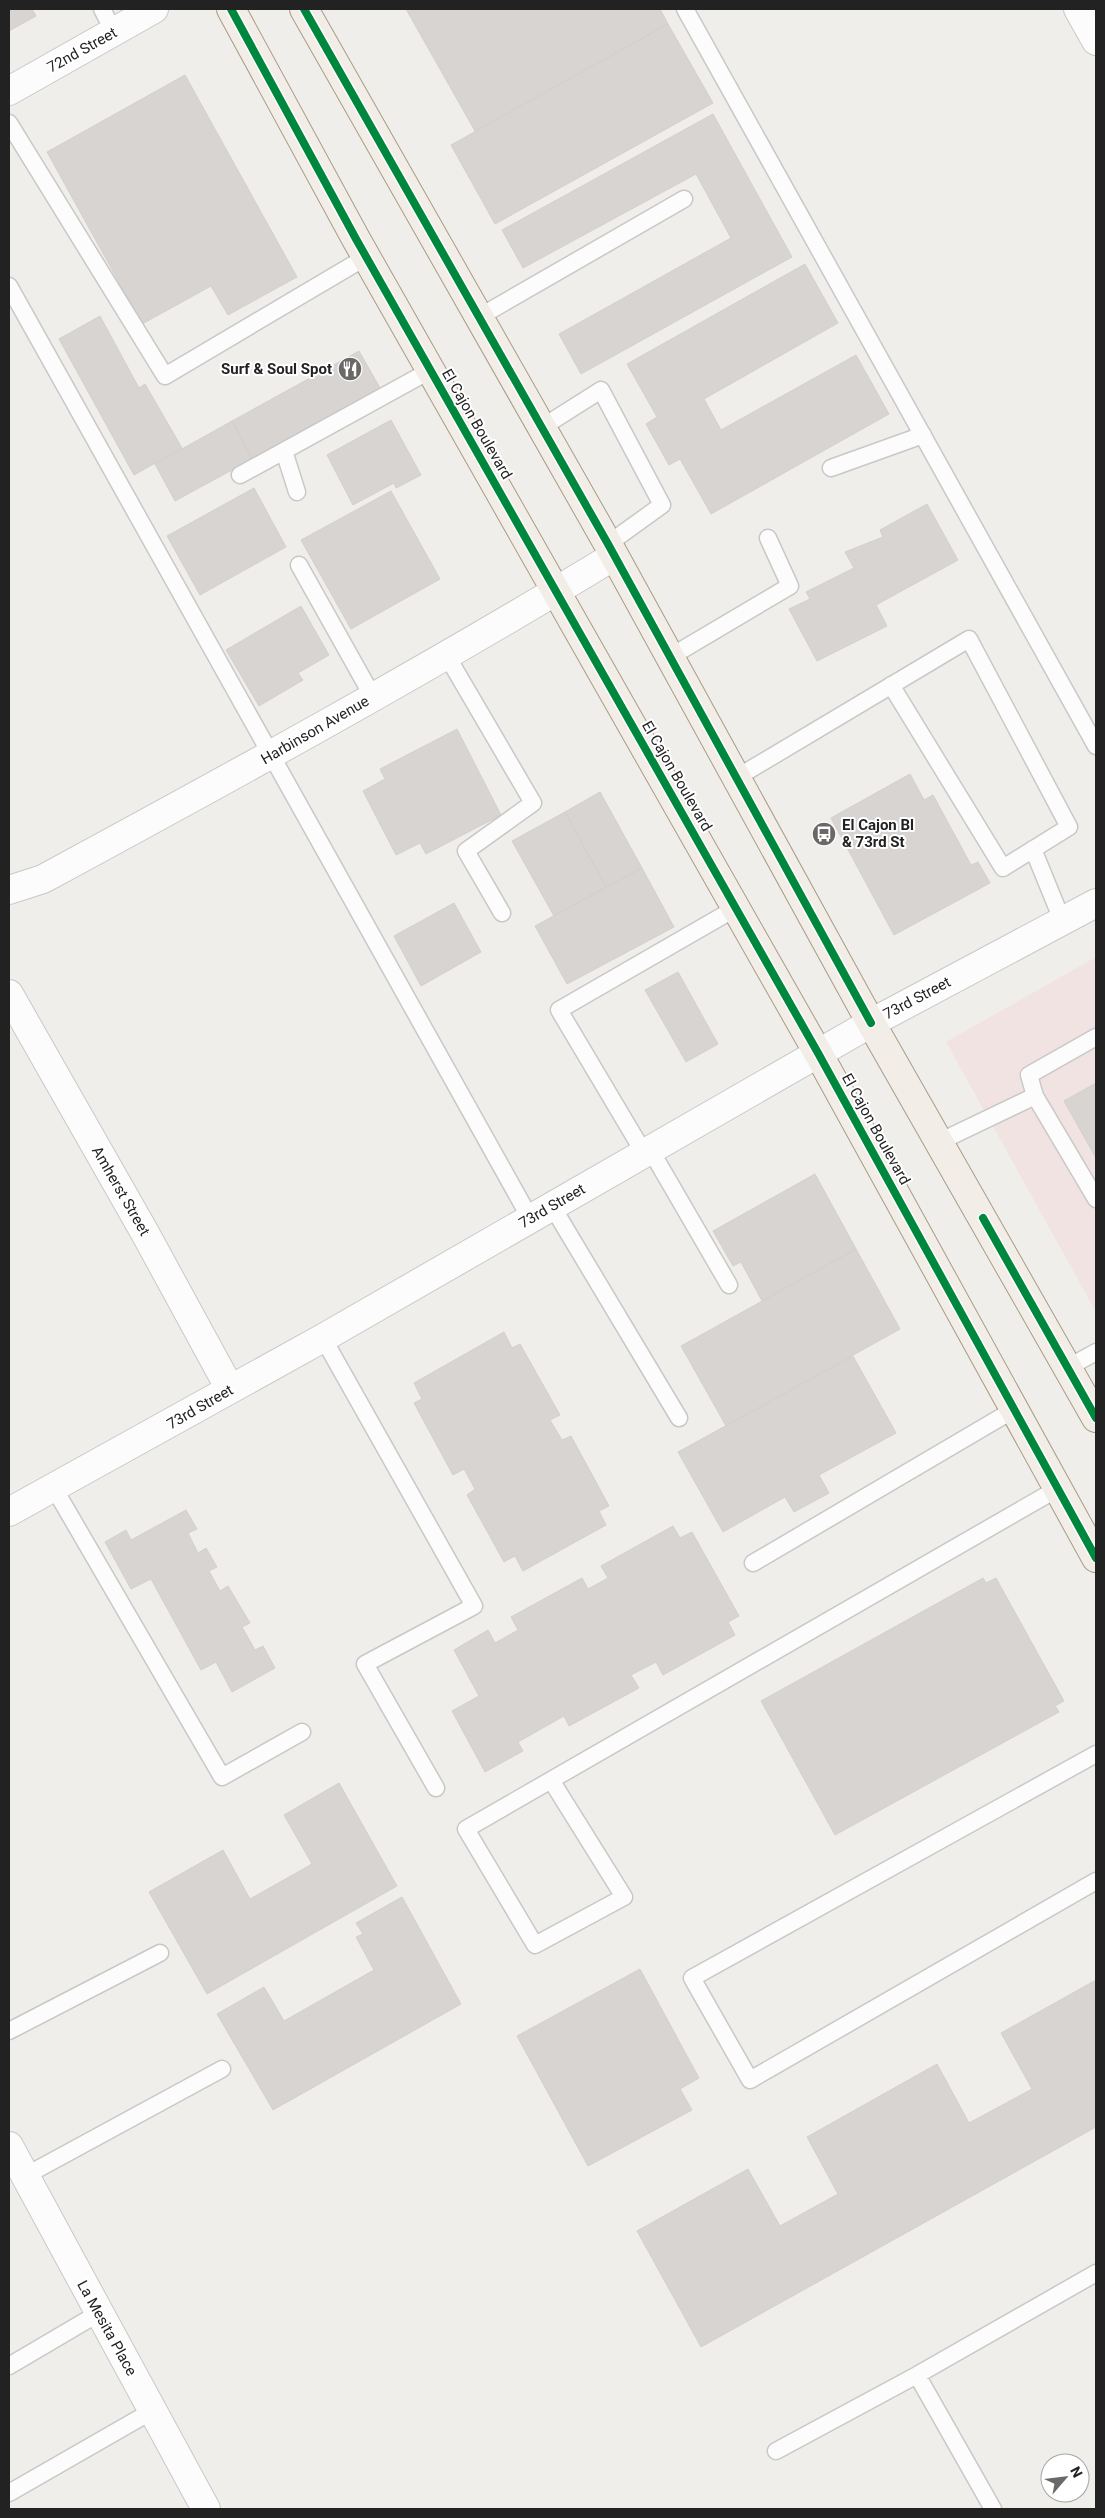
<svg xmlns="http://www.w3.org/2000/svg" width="1105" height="2518" viewBox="0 0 1105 2518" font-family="Roboto,sans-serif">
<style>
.commercial{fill:#f1e3e1}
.building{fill:#d7d4d2;stroke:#d3d0cc}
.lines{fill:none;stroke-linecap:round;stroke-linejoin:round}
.service-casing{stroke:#c9c8c7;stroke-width:19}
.minor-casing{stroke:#c9c8c7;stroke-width:30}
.tertiary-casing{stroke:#c9c8c7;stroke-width:30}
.primary-casing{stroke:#a79c86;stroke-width:30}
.service{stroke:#fdfcfc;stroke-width:16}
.minor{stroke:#fdfcfc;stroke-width:28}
.tertiary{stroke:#fdfcfc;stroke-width:28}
.primary{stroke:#f3ede7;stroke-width:28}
.cycleway-casing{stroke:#fff;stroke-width:11}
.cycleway{stroke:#00873e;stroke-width:8}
.labels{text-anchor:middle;stroke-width:4;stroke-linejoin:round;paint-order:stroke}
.street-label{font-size:15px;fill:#222;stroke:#fff}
.poi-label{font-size:15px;font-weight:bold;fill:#222;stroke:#fff;text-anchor:end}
</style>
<rect width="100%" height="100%" fill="#f0eeeb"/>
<path class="commercial" d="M 1096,957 L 1096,1312 L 946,1042 Z"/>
<path class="building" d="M 9,9 L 32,9 L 36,16 L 9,31 Z
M 406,9 L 660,9 L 668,24 L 475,131 Z
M 668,24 L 713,103 L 495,224 L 451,145 Z
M 185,75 L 297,277 L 228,315 L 211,286 L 142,324 L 47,152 Z
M 713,114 L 792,257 L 581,374 L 559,334 L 731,238 L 696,174 L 523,268 L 502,230 Z
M 805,264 L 838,323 L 704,399 L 721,430 L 856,355 L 889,414 L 711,514 L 680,459 L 669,465 L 646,424 L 657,417 L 627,364 Z
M 100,316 L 139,388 L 145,384 L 182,448 L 134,475 L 59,339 Z
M 359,351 L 380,388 L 252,459 L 232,421 Z
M 391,420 L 421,475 L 396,488 L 394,483 L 353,505 L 327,455 Z
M 232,421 L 252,459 L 175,501 L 155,464 Z
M 254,488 L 286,547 L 200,595 L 167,536 Z
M 391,491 L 440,579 L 351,629 L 301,540 Z
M 927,504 L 958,560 L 876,605 L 887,626 L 817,661 L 789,609 L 810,599 L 806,592 L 854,568 L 845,552 L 883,537 L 880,530 Z
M 301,606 L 329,655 L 298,673 L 303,680 L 259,706 L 226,650 Z
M 457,729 L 501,815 L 426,854 L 420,843 L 396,855 L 363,791 L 385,779 L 380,769 Z
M 910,774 L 924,800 L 933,795 L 971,865 L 978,862 L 990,883 L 894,935 L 831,818 Z
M 600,792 L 642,868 L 606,887 L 565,812 Z
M 565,812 L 606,887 L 554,916 L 512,841 Z
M 642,868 L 674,927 L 567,984 L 535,926 Z
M 454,903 L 481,952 L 421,986 L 394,936 Z
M 678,972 L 718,1044 L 686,1062 L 645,990 Z
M 1096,1083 L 1096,1158 L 1064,1101 Z
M 815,1174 L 856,1249 L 762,1301 L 741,1262 L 733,1266 L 713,1231 Z
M 856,1249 L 900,1329 L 726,1426 L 681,1346 Z
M 504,1332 L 512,1348 L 520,1344 L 560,1415 L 550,1420 L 562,1440 L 571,1436 L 609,1506 L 599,1511 L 606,1525 L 523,1571 L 515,1556 L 504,1562 L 467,1495 L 475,1489 L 464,1469 L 453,1475 L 414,1403 L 422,1399 L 414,1383 Z
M 853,1356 L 896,1433 L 819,1475 L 829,1493 L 794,1512 L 785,1497 L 723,1532 L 678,1452 Z
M 186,1510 L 197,1529 L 188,1533 L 198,1553 L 206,1548 L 217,1567 L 209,1571 L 220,1591 L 228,1586 L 250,1623 L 242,1627 L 255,1650 L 263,1646 L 275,1668 L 232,1692 L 216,1662 L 201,1670 L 151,1579 L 131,1589 L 105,1542 L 126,1530 L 131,1540 Z
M 673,1526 L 680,1538 L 692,1532 L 739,1616 L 728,1622 L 735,1635 L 663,1675 L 656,1662 L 631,1675 L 639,1688 L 569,1726 L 564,1716 L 518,1742 L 523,1751 L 485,1772 L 452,1711 L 479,1696 L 454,1650 L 488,1630 L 495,1643 L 518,1630 L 511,1617 L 582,1578 L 588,1589 L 608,1578 L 601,1566 Z
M 983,1578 L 986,1583 L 996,1578 L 1064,1701 L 1055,1706 L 1059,1712 L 835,1835 L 761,1701 Z
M 339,1783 L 397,1886 L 207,1994 L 149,1892 L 223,1850 L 250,1899 L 312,1864 L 284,1815 Z
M 402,1897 L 461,2004 L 273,2110 L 217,2014 L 264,1987 L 284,2021 L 374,1970 L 356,1937 L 363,1934 L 356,1923 Z
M 640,1969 L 699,2078 L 680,2089 L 692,2110 L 588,2166 L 517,2036 Z
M 1096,1980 L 1096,2127 L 701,2347 L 637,2231 L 748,2169 L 780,2226 L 838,2194 L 807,2137 L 937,2064 L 969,2123 L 1032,2089 L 1001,2033 Z"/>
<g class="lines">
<g class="service-casing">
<path id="service" d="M 102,9 L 114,32
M 685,9 L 1096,746
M 9,123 L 165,376 L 366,257
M 9,286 L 530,1218
M 479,317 L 684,199
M 541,428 L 601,390 L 662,505 L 608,544
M 284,451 L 297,492
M 831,468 L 923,435
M 240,475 L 431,370
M 299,565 L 373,697
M 447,656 L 533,803 L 466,851 L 502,913
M 670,657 L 790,586 L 768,538
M 736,778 L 969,639 L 1069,827 L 1003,868 L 891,685
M 1033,849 L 1062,920
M 1035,1096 L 1029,1075 L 1096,1037
M 939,1142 L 1035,1096 L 1096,1199
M 650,1149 L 729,1285
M 644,1153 L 559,1010 L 736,908
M 552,1206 L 679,1418
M 323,1338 L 474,1606 L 365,1664 L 436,1788
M 1067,1368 L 1096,1352
M 54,1488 L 222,1777 L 302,1732
M 753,1563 L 1015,1409
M 1096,1754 L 692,1978 L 750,2080 L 1096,1881
M 551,1780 L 624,1897 L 535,1945 L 466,1829 L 1057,1489
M 9,2031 L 160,1953
M 25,2176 L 222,2069
M 9,2366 L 99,2313
M 917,2375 L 993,2509
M 776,2451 L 917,2375 L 1096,2273
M 9,2493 L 152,2411"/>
</g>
<g class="minor-casing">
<path id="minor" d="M 1078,9 L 1096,41
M 9,91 L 154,9
M 9,994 L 145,1233 L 230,1389
M 9,1512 L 323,1338 L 871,1023 L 1096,903
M 9,2146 L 206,2509"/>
</g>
<g class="tertiary-casing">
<path id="tertiary" d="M 9,890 L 43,879 C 235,775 427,670 614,556"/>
</g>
<g class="primary-casing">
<path id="primary" d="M 231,9 L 356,239 L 818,1053 L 1096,1558
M 304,9 L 608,544 L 871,1023 L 1096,1418"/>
</g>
<use href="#service" class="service"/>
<use href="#minor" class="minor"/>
<use href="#tertiary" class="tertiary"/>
<use href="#primary" class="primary"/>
<g class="cycleway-casing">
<path id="cycleway" d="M 231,9 L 356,239 L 818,1053 L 1096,1558
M 304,9 L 608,544 L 871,1023
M 983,1218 L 1096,1418"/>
</g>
<use href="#cycleway" class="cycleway"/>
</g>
<defs>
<g id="restaurant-disc" transform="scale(1.25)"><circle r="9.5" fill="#6a6968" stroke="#fff"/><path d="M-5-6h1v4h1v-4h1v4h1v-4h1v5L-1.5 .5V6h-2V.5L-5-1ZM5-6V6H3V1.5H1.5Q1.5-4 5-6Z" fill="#fff"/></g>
<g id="bus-disc" transform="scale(1.25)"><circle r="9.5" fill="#6a6968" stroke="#fff"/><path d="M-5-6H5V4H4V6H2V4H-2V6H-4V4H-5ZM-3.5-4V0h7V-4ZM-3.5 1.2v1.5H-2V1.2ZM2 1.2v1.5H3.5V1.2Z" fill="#fff"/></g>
</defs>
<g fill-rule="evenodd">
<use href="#restaurant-disc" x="350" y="369"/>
<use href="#bus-disc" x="824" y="834"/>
</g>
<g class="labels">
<g class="street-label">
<text transform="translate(82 50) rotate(-29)" y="5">72nd Street</text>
<text transform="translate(477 424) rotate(60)" y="5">El Cajon Boulevard</text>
<text transform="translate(315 730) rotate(-30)" y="5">Harbinson Avenue</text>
<text transform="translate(677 776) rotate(60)" y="5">El Cajon Boulevard</text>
<text transform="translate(917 998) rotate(-28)" y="5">73rd Street</text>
<text transform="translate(876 1129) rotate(61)" y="5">El Cajon Boulevard</text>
<text transform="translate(121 1191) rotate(60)" y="5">Amherst Street</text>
<text transform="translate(552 1206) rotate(-30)" y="5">73rd Street</text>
<text transform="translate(200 1407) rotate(-30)" y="5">73rd Street</text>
<text transform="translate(107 2328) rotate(61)" y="5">La Mesita Place</text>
</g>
<g class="poi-label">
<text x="332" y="374">Surf &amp; Soul Spot</text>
<text x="842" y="830" text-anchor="start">El Cajon Bl<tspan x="842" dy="17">&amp; 73rd St</tspan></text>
</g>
</g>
<rect width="1105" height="2518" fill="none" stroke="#222222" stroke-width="20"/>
<g transform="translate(1065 2478) rotate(62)"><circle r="24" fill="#ffffff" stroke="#a7a7a7"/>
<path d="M0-4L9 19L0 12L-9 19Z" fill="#6a6968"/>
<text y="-8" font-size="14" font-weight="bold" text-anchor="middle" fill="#222222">N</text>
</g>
</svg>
